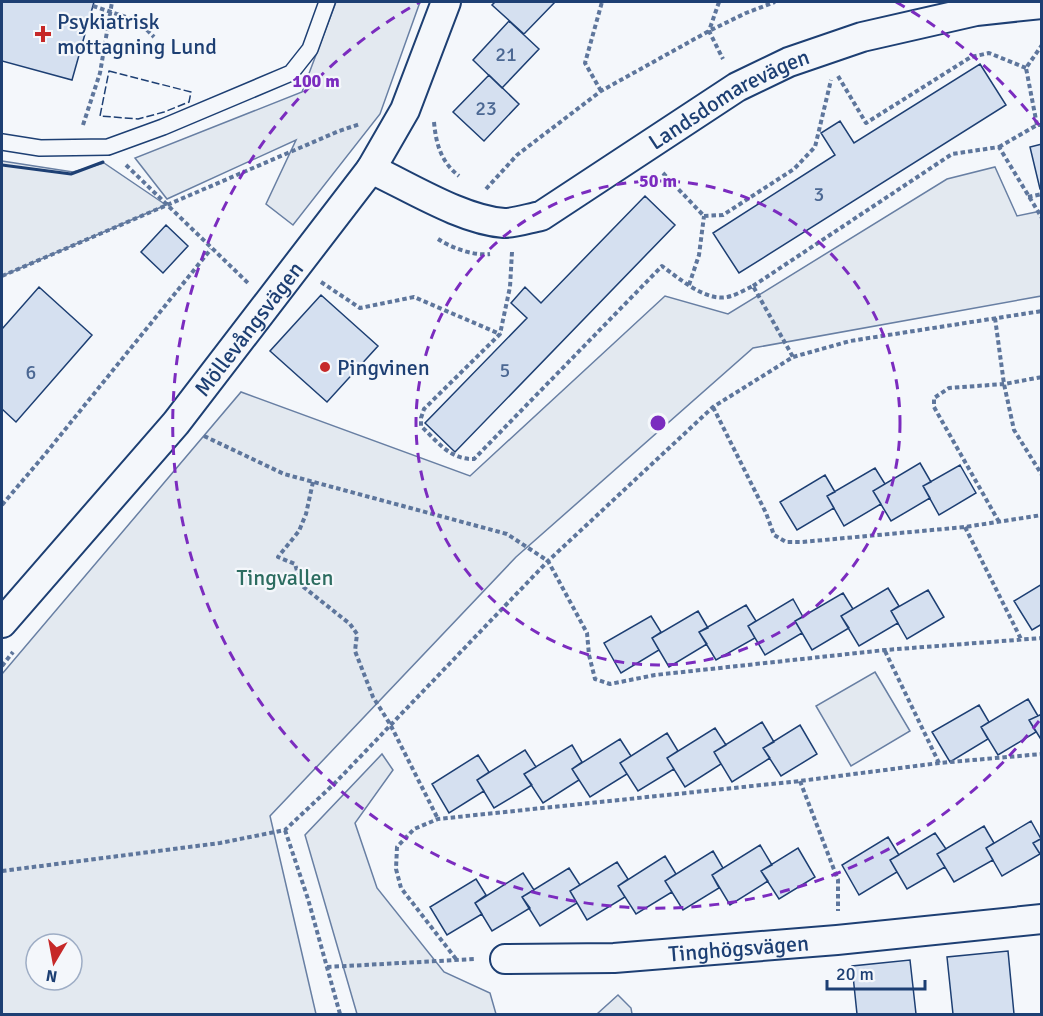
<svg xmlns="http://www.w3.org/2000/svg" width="1043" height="1016" viewBox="0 0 1043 1016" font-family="Signika,sans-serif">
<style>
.green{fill:#e3e9f0;stroke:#687fa3;stroke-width:1.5;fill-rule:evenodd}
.building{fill:#d5e0f0;stroke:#1d3f73;stroke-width:1.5}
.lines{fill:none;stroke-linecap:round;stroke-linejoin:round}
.lane-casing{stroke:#1d3f73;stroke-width:18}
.street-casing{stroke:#1d3f73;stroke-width:32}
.path{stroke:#5e769c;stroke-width:4;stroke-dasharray:4.5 3;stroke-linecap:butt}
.lane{stroke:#f4f7fb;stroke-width:15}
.street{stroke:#f4f7fb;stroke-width:28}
.fence{stroke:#1d3f73;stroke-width:1.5;stroke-dasharray:8 3;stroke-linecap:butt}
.wall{stroke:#1d3f73;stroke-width:3}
.ring{fill:none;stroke:#7b2cbf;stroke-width:3;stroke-dasharray:10 8}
.poi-dot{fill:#c62828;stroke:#f4f7fb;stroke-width:2}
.labels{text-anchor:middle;stroke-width:4.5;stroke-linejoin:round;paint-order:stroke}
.number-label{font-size:20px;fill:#4b6792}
.poi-label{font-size:22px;fill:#1d3f73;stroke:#f4f7fb;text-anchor:start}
.street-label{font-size:22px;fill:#1d3f73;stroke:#f4f7fb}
.park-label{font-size:22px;fill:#2c6c60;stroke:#f4f7fb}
.centre{fill:#7b2cbf;stroke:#f4f7fb;stroke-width:3}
.ring-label{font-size:18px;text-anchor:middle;font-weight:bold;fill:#7b2cbf;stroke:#f4f7fb;stroke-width:4.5;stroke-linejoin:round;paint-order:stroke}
</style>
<rect width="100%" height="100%" fill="#f4f7fb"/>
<path class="green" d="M 336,2 L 420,2 L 380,114 L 293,225 L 266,204 L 296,140 L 167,199 L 135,158 L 302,92 Z
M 2,161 L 73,172 L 104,163 L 166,205 L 2,276 Z
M 995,167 L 1017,216 L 1041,211 L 1041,296 L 753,348 L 516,557 L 270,816 L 316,1014 L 2,1014 L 2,674 L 241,392 L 470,476 L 665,296 L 728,314 L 947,179 ZM 36,944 L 72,944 L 72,980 L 36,980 Z
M 875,672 L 910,731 L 851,766 L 816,706 Z
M 382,754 L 393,770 L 355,823 L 377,888 L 444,972 L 490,993 L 496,1014 L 357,1014 L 305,835 Z
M 618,995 L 631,1008 L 632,1014 L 597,1014 Z"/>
<path class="building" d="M 2,2 L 94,2 L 72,80 L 2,61 Z
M 495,2 L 555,2 L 524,34 L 492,5 Z
M 509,21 L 539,49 L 502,88 L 473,60 Z
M 980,64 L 1006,105 L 739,273 L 713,233 L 835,155 L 821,133 L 840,121 L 854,143 Z
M 489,75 L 519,104 L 484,141 L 453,112 Z
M 1042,144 L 1042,189 L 1040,189 L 1030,147 Z
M 645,196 L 675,225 L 455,452 L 425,423 L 527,318 L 511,303 L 525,287 L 541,303 Z
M 166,225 L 188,246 L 163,273 L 141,252 Z
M 39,287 L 92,335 L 16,422 L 2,409 L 2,329 Z
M 321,295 L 378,346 L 327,402 L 270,351 Z
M 920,463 L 931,482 L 923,486 L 930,498 L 891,521 L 873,491 Z
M 960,465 L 976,493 L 939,515 L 923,486 Z
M 875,468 L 885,484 L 873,491 L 881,504 L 844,526 L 827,496 Z
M 825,475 L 835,492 L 827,496 L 834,508 L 797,530 L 780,502 Z
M 1042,584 L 1042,624 L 1032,630 L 1014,601 Z
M 888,588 L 899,606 L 891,611 L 898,623 L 859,646 L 841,616 Z
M 928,590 L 944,617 L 907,639 L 891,611 Z
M 843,593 L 853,609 L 841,616 L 849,628 L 812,650 L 795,621 Z
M 793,599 L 803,617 L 795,621 L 802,633 L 765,655 L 748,626 Z
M 746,605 L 756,621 L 748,626 L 755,638 L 716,660 L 699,632 Z
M 698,611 L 708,628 L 699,632 L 707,644 L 669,667 L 652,638 Z
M 651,616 L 661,632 L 652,638 L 659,650 L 621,673 L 604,643 Z
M 1028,699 L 1038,716 L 1029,720 L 1036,732 L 998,755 L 981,727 Z
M 979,705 L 989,722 L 981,727 L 988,739 L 950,762 L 932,732 Z
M 1042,714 L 1042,741 L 1029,720 Z
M 762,722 L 774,742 L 763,748 L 770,758 L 732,782 L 714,752 Z
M 800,725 L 817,754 L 781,776 L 763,748 Z
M 715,728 L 726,745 L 714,752 L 721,764 L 685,787 L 667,758 Z
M 667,733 L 678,751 L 667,758 L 674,769 L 638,791 L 620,763 Z
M 620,739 L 631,756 L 620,763 L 627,774 L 590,797 L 572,769 Z
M 572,745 L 582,762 L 572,769 L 579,780 L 543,803 L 524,774 Z
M 525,750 L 536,767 L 524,774 L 532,785 L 494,808 L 477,780 Z
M 478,755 L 489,772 L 477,780 L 484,791 L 449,813 L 432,784 Z
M 1031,821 L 1041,839 L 1033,843 L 1040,854 L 1002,876 L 986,848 Z
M 984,826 L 994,843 L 986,848 L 993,860 L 954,882 L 937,854 Z
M 935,833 L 946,849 L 937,854 L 945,867 L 907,889 L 890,860 Z
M 888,837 L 899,855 L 890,860 L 897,872 L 859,895 L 842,865 Z
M 1042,838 L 1042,857 L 1033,843 Z
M 760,845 L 772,865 L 761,871 L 768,881 L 730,905 L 712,875 Z
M 798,848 L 815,877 L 779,899 L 761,871 Z
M 713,851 L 723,868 L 712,875 L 719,888 L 683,910 L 665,881 Z
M 665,856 L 676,874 L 665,881 L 672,892 L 636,914 L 618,886 Z
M 617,862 L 628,879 L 618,886 L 625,897 L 587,920 L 570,891 Z
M 569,868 L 580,885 L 570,891 L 577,903 L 540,926 L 522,897 Z
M 523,873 L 534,890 L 522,897 L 530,908 L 492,931 L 475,903 Z
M 476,879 L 486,895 L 475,903 L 482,914 L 447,935 L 430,907 Z
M 1008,951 L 1014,1014 L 953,1014 L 947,957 Z
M 910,960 L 916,1014 L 857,1014 L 852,966 Z"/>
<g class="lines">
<g class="lane-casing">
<path id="lane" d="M 2,142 L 40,148 L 108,147 L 163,127 L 291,73 L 310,49 L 327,2"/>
</g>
<g class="street-casing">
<g id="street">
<path id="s1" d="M 371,169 C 410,187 462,220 504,223 C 515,223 530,218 541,216 L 737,87 L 789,62 L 862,37 L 976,11 L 1042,4"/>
<path id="s2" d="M 2,623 L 176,423 L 371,169 L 405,110 L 446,2"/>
<path id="s3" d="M 505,959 L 614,958 L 837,940 L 1042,919"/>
</g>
</g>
<path class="path" d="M 719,2 L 709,31 L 723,59
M 93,6 L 138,21 L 154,37
M 838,76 L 866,123 L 971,57 L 989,53 L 1026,68
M 601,91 L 585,63 L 602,2
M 434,122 C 436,144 441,162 459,176
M 83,125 L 100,73 L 112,2
M 1037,125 L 1026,68 L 1042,45
M 999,147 L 1037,125 L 1042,125
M 126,165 L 248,283
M 663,173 L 704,216
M 486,189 L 517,155 L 601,91 L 709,31 L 746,13 L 775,2
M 1028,197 L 1042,194
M 704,216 L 723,215 L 794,169 L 815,147 L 831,80
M 438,239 C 452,248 473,256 490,254
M 512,252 L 510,287 L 500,334 L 424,409 L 421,418 L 421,426 C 437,441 450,460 474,459 L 662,266 C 680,279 708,304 731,296 C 738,294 746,289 753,286 L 793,357
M 2,276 L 339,131 L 360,124
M 321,282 L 360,308 L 414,297 L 500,334
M 689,285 L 699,255 L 704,216
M 753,286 L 952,154 L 999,147 L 1042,218
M 995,318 L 1004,384 L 1014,430 L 1042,475
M 713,407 L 766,513 L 774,535 L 786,542 L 802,542 L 965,527 L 1042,515
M 204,436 L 284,474 L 507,534 L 548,561 L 587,633 L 589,655 L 595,679 L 610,684 L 655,675 L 885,650 L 1042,638
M 313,482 L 306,514 L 299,531 L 278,557 L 295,564 L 301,585 L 350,624 L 357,634 L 355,651 L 373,697 L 390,724 L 438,819
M 2,505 L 46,453 L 211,249
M 999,522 L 934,407 L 934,398 L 949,388 L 1004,384 L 1042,377
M 965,527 L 1021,639
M 885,651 L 939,763
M 2,666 L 13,652
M 800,781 L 838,880 L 838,911
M 285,830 L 308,899 L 340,1014
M 2,871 L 220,843 L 285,830 L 335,783 L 548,561 L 713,407 L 793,357 L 850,341 L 1042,311
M 456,959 L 401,888 L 396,869 L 397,847 L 414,829 L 438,819 L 800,781 L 939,763 L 1042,754
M 327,967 L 475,959"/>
<use href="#lane" class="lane"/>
<use href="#street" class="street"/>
<path class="fence" d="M 109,71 L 191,92 L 189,102 L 164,112 L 138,119 L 100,116 Z"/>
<path class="wall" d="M 2,165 L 71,174 L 103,162"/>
</g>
<g class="ring">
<circle cx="658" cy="423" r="242"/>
<path d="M1039 721A484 484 0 1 1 420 2M896 2A484 484 0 0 1 1039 125"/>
</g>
<g class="poi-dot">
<path d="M40 25h6v6h6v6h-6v6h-6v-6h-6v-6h6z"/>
<circle cx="325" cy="367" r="6"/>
</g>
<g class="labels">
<g class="number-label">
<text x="506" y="61">21</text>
<text x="486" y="115">23</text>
<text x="819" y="201">3</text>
<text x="505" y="377">5</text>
<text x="31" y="379">6</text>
</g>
<g class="poi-label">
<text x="57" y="29">Psykiatrisk<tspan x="57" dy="25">mottagning Lund</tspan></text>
<text x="337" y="375">Pingvinen</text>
</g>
<g class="street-label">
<text dy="8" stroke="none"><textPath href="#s1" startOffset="404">Landsdomarevägen</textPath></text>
<text dy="8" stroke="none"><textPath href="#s2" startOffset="384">Möllevångsvägen</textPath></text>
<text dy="8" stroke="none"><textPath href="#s3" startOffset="234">Tinghögsvägen</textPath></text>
</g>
<g class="park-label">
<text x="285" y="585">Tingvallen</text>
</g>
</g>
<circle cx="658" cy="423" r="9" class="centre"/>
<g class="ring-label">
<text x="316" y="87">100 m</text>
<text x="658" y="187">50 m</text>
</g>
<rect width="1043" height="1016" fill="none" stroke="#1d3f73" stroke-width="6"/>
<g transform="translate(54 962) rotate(190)"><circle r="28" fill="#f4f7fb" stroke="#9eadc5" stroke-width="1.5"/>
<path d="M0-4.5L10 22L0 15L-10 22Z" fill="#c62828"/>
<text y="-9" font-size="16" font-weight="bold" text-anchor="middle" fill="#1d3f73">N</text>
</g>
<path d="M827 980v9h98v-9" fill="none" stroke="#1d3f73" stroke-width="3"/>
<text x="836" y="980" font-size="18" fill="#1d3f73" stroke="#f4f7fb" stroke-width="4.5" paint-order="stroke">20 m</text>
</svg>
